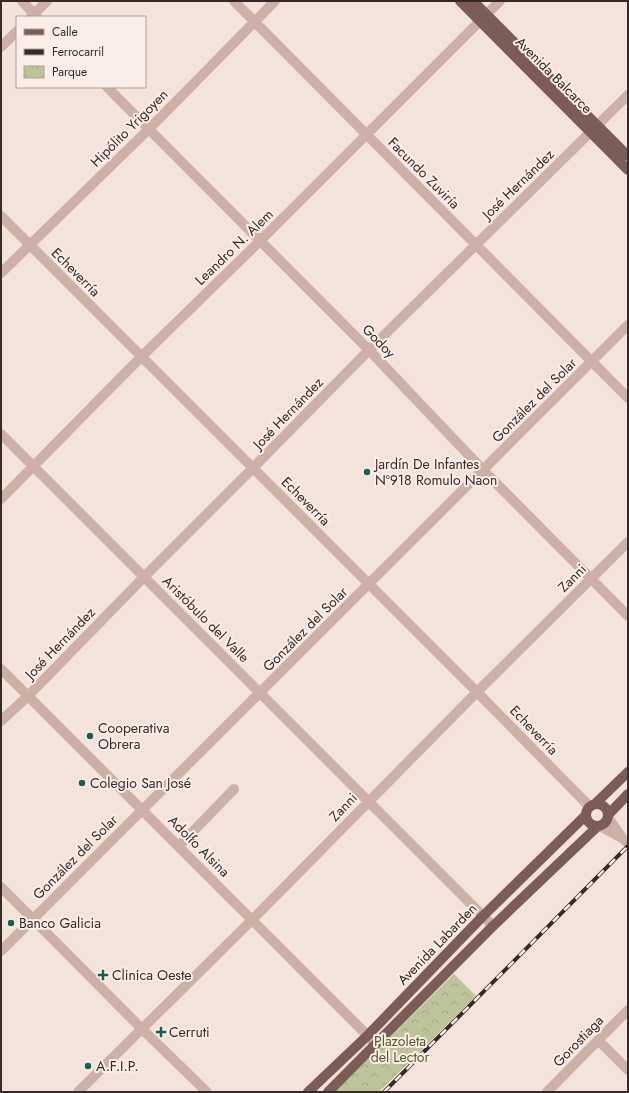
<svg xmlns="http://www.w3.org/2000/svg" width="629" height="1093" viewBox="0 0 629 1093" font-family="Jost,sans-serif">
<style>
.park{fill:url(#park-crowns)}
.lines{fill:none;stroke-linecap:round;stroke-linejoin:round}
.minor{stroke:#cdb0a6;stroke-width:10}
.major{stroke:#7c5c57;stroke-width:10}
.rail-casing{stroke:#382927;stroke-width:4}
.rail{stroke:#fbeee8;stroke-width:2.5;stroke-dasharray:8;stroke-linecap:butt}
.poi-dot{fill:#195e55;stroke:#fbeee8;stroke-width:1.5}
.labels{text-anchor:middle;stroke-width:4;stroke-linejoin:round;paint-order:stroke}
.street-label{font-size:14px;fill:#382927;stroke:#fbeee8}
.poi-label{font-size:14px;fill:#382927;stroke:#fbeee8;text-anchor:start}
.park-label{font-size:14px;fill:#515929;stroke:#fbeee8}
</style>
<defs>
<pattern id="park-crowns" width="20" height="18" patternUnits="userSpaceOnUse"><rect width="20" height="18" fill="#bec499"/><path d="M2 6a3 3 0 1 1 6 0M12 15a3 3 0 1 1 6 0" fill="none" stroke="#a4a884"/></pattern>
</defs>
<rect width="100%" height="100%" fill="#f4e3db"/>
<path class="park" d="M 454,974 L 476,996 L 379,1092 L 334,1092 Z"/>
<g class="lines">
<path class="minor" d="M 22,1 L 37,17
M 234,1 L 628,398
M 31,17 L 47,1
M 1,47 L 17,31
M 107,87 L 369,350 L 483,470 L 628,616
M 1,216 L 477,692 L 589,806
M 1,273 L 149,129 L 275,1
M 1,434 L 493,926
M 1,499 L 141,357 L 260,241 L 500,1
M 1,669 L 376,1044
M 1,721 L 28,696 L 144,577 L 253,468 L 369,350 L 628,95
M 608,817 L 623,839 L 628,843
M 600,826 L 622,838
M 179,846 L 234,789
M 1,887 L 141,1028 L 207,1092
M 1,951 L 628,325
M 598,1040 L 628,1070
M 78,1092 L 252,920 L 477,692 L 628,542
M 547,1092 L 628,1010"/>
<path class="major" d="M 460,1 L 628,170
M 473,1 L 628,156
M 596,803 L 628,772
M586 815a11 11 0 1 1 22 0a11 11 0 1 1-22 0Z
M 608,815 L 628,794
M 308,1092 L 368,1035 L 483,916 L 586,815
M 328,1092 L 493,926 L 598,826"/>
<g class="rail-casing">
<path id="rail" d="M 384,1092 L 628,846"/>
</g>
<use href="#rail" class="rail"/>
</g>
<g class="poi-dot">
<circle cx="367" cy="472" r="4"/>
<circle cx="90" cy="736" r="4"/>
<circle cx="82" cy="783" r="4"/>
<circle cx="11" cy="923" r="4"/>
<path d="M101 969h4v4h4v4h-4v4h-4v-4h-4v-4h4z"/>
<path d="M159 1026h4v4h4v4h-4v4h-4v-4h-4v-4h4z"/>
<circle cx="88" cy="1066" r="4"/>
</g>
<g class="labels">
<g class="street-label">
<text transform="translate(554 75) rotate(45)" y="5">Avenida Balcarce</text>
<text transform="translate(129 128) rotate(-45)" y="5">Hipólito Yrigoyen</text>
<text transform="translate(424 173) rotate(45)" y="5">Facundo Zuviría</text>
<text transform="translate(518 184) rotate(-44)" y="5">José Hernández</text>
<text transform="translate(234 247) rotate(-44)" y="5">Leandro N. Alem</text>
<text transform="translate(76 272) rotate(45)" y="5">Echeverría</text>
<text transform="translate(379 341) rotate(46)" y="5">Godoy</text>
<text transform="translate(534 400) rotate(-45)" y="5">González del Solar</text>
<text transform="translate(288 413) rotate(-46)" y="5">José Hernández</text>
<text transform="translate(306 501) rotate(45)" y="5">Echeverría</text>
<text transform="translate(572 578) rotate(-45)" y="5">Zanni</text>
<text transform="translate(206 619) rotate(45)" y="5">Aristóbulo del Valle</text>
<text transform="translate(305 629) rotate(-45)" y="5">González del Solar</text>
<text transform="translate(60 643) rotate(-46)" y="5">José Hernández</text>
<text transform="translate(534 730) rotate(46)" y="5">Echeverría</text>
<text transform="translate(343 807) rotate(-46)" y="5">Zanni</text>
<text transform="translate(199 846) rotate(45)" y="5">Adolfo Alsina</text>
<text transform="translate(75 857) rotate(-45)" y="5">González del Solar</text>
<text transform="translate(437 944) rotate(-46)" y="5">Avenida Labarden</text>
<text transform="translate(578 1041) rotate(-46)" y="5">Gorostiaga</text>
</g>
<g class="poi-label">
<text x="375" y="469">Jardín De Infantes<tspan x="375" dy="16">Nº918 Romulo Naon</tspan></text>
<text x="98" y="733">Cooperativa<tspan x="98" dy="16">Obrera</tspan></text>
<text x="90" y="788">Colegio San José</text>
<text x="19" y="928">Banco Galicia</text>
<text x="112" y="980">Clinica Oeste</text>
<text x="169" y="1037">Cerruti</text>
<text x="96" y="1071">A.F.I.P.</text>
</g>
<g class="park-label">
<text x="400" y="1046">Plazoleta<tspan x="400" dy="16">del Lector</tspan></text>
</g>
</g>
<rect width="629" height="1093" fill="none" stroke="#382927" stroke-width="4"/>
<rect x="16" y="16" width="130" height="72" fill="#fbeee8" stroke="#ad9f9b"/>
<rect x="24" y="29" width="20" height="6" fill="#7c5c57" stroke="#ad9f9b"/>
<text x="52" y="36" font-size="12" fill="#382927">Calle</text>
<rect x="24" y="49" width="20" height="6" fill="#382927" stroke="#ad9f9b"/>
<text x="52" y="56" font-size="12" fill="#382927">Ferrocarril</text>
<rect x="24" y="66" width="20" height="12" fill="url(#park-crowns)" stroke="#ad9f9b"/>
<text x="52" y="76" font-size="12" fill="#382927">Parque</text>
</svg>
